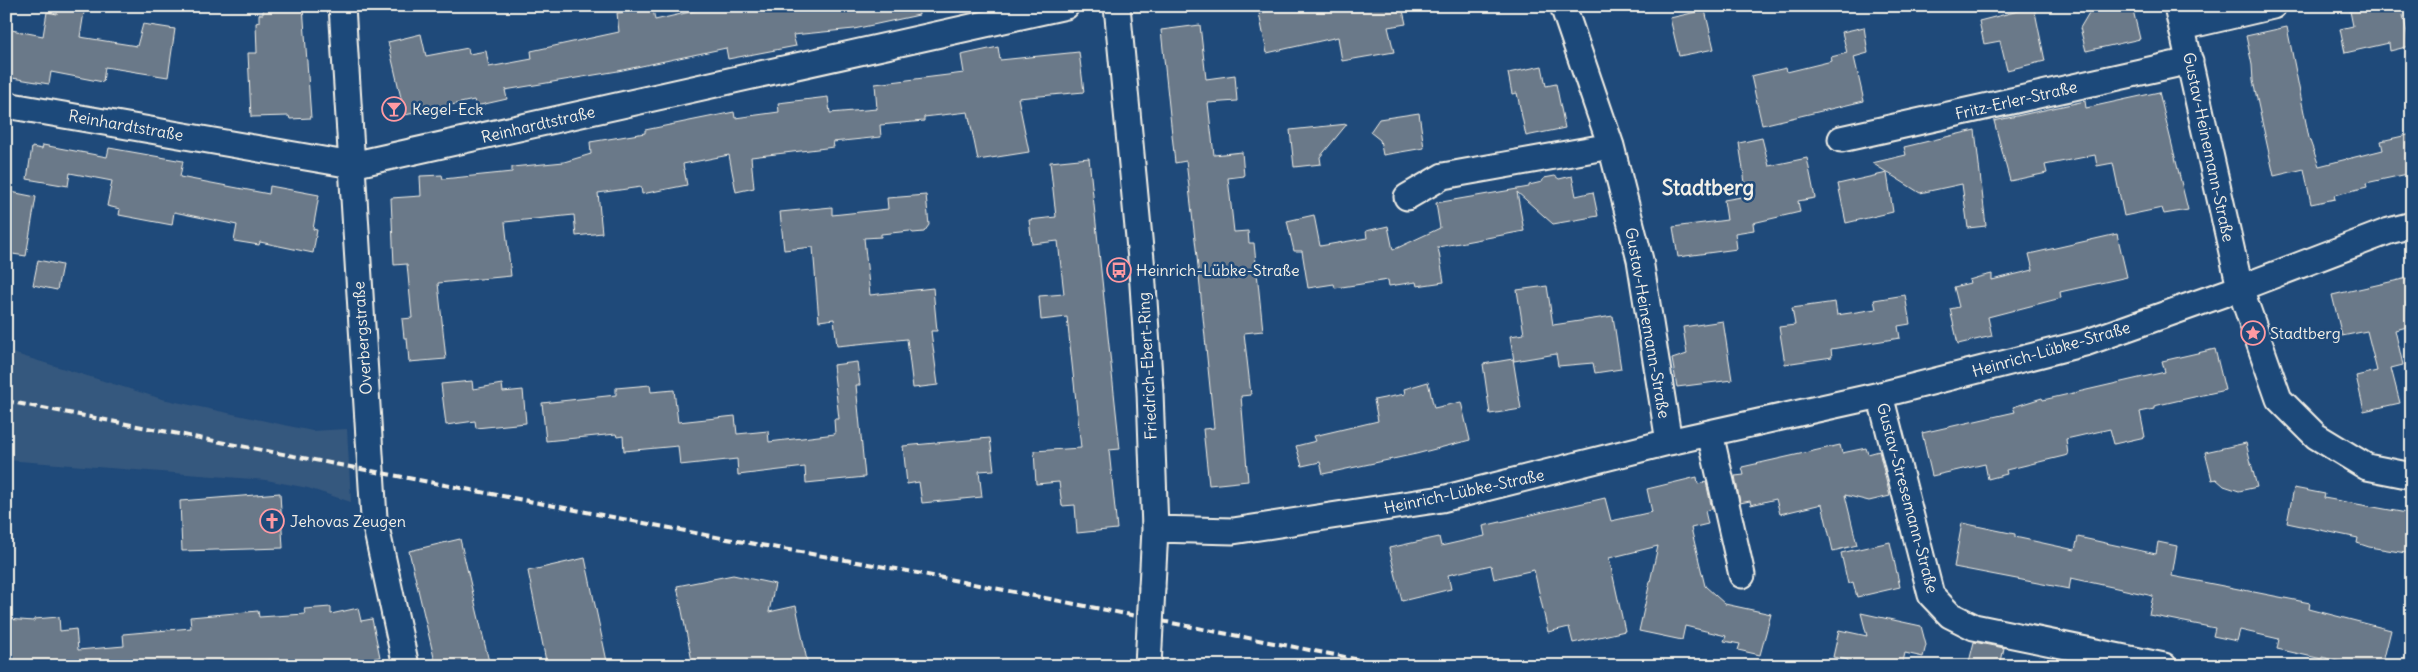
<svg xmlns="http://www.w3.org/2000/svg" width="2418" height="672" viewBox="0 0 2418 672" font-family="Delius,sans-serif">
<style>
.built{fill:#36587e}
.building{fill:#6a7989;stroke:#f4f1e8}
.lines{fill:none;stroke-linecap:round;stroke-linejoin:round}
.minor-casing{stroke:#f4f1e8;stroke-width:29}
.minor{stroke:#1f4a7a;stroke-width:25}
.rail{stroke:#f4f1e8;stroke-width:4;stroke-dasharray:8 4;stroke-linecap:butt}
.minor-bridge-casing{stroke:#f4f1e8;stroke-width:29;stroke-linecap:butt}
.minor-bridge{stroke:#1f4a7a;stroke-width:25}
.labels{text-anchor:middle;stroke-width:5;stroke-linejoin:round;paint-order:stroke}
.street-label{font-size:16px;fill:#f4f1e8;stroke:#1f4a7a}
.poi-label{font-size:16px;fill:#f4f1e8;stroke:#1f4a7a;text-anchor:start}
.district-label{font-size:21px;font-weight:bold;fill:#f4f1e8;stroke:#1f4a7a}
</style>
<rect width="100%" height="100%" fill="#1f4a7a"/>
<filter id="ink" filterUnits="userSpaceOnUse"><feTurbulence type="fractalNoise" baseFrequency=".02" numOctaves="2"/><feDisplacementMap in="SourceGraphic" scale="10" xChannelSelector="R" yChannelSelector="G"/><feConvolveMatrix kernelMatrix="1 2 1 2 8 2 1 2 1" color-interpolation-filters="sRGB"/></filter>
<g filter="url(#ink)">
<path class="built" d="M 6,351 L 162,399 L 312,431 L 347,429 L 351,502 L 308,488 L 266,480 L 6,460 Z"/>
<path class="building" d="M 58,6 L 85,6 L 80,37 L 137,46 L 143,24 L 175,29 L 168,77 L 105,67 L 103,82 L 51,72 L 49,84 L 6,77 L 6,29 L 43,36 L 47,12 L 57,14 Z
M 303,6 L 311,118 L 290,119 L 289,116 L 251,117 L 248,53 L 257,53 L 256,23 L 259,22 L 259,14 L 263,14 L 263,7 Z
M 716,6 L 918,6 L 919,15 L 854,29 L 793,35 L 796,46 L 728,59 L 726,48 L 618,71 L 505,90 L 507,99 L 476,106 L 474,100 L 405,115 L 388,42 L 421,34 L 426,56 L 468,48 L 469,54 L 486,51 L 489,67 L 532,59 L 531,51 L 619,32 L 617,13 L 653,9 L 655,20 Z
M 1292,6 L 1402,6 L 1406,24 L 1388,27 L 1394,52 L 1342,61 L 1338,37 L 1267,53 L 1259,13 Z
M 2093,6 L 2132,6 L 2140,39 L 2086,51 L 2080,28 Z
M 2349,6 L 2401,6 L 2410,46 L 2390,51 L 2389,43 L 2345,53 L 2340,29 L 2353,26 Z
M 2034,7 L 2045,61 L 2007,70 L 2000,41 L 1984,44 L 1979,21 Z
M 1705,10 L 1714,49 L 1679,56 L 1670,18 Z
M 1200,25 L 1206,79 L 1235,75 L 1237,101 L 1208,103 L 1211,130 L 1214,155 L 1242,152 L 1244,176 L 1228,178 L 1234,232 L 1248,231 L 1249,243 L 1254,243 L 1263,331 L 1244,333 L 1251,395 L 1241,396 L 1248,481 L 1209,485 L 1203,429 L 1214,428 L 1197,257 L 1186,161 L 1175,163 L 1161,30 Z
M 1864,27 L 1868,53 L 1854,57 L 1864,101 L 1762,125 L 1751,76 L 1786,68 L 1787,72 L 1832,61 L 1831,57 L 1847,53 L 1842,32 Z
M 2287,27 L 2309,138 L 2319,166 L 2383,150 L 2381,141 L 2412,134 L 2412,173 L 2366,183 L 2367,187 L 2334,195 L 2335,199 L 2311,204 L 2304,169 L 2274,176 L 2253,81 L 2252,65 L 2246,36 Z
M 998,47 L 1000,60 L 1079,52 L 1084,92 L 1018,98 L 1029,152 L 978,160 L 968,112 L 924,117 L 924,121 L 880,125 L 881,137 L 833,142 L 834,147 L 751,157 L 754,188 L 736,192 L 729,155 L 683,164 L 687,185 L 642,194 L 641,187 L 598,193 L 602,233 L 576,236 L 574,215 L 505,222 L 511,276 L 438,283 L 446,359 L 409,362 L 407,338 L 404,338 L 402,319 L 412,318 L 407,264 L 394,265 L 391,198 L 421,196 L 420,176 L 442,175 L 443,179 L 512,172 L 512,167 L 564,162 L 591,154 L 590,142 L 645,133 L 645,130 L 734,112 L 735,118 L 779,112 L 778,103 L 828,97 L 830,113 L 877,109 L 875,84 L 964,73 L 961,55 Z
M 1542,66 L 1546,86 L 1556,84 L 1565,128 L 1526,136 L 1517,93 L 1512,94 L 1508,73 Z
M 2159,92 L 2188,210 L 2164,214 L 2162,208 L 2124,216 L 2113,163 L 2097,166 L 2095,155 L 2045,165 L 2047,173 L 2010,181 L 1994,121 L 2085,101 L 2086,108 Z
M 1419,113 L 1424,148 L 1383,155 L 1380,140 L 1370,132 L 1379,119 Z
M 1347,124 L 1320,157 L 1321,164 L 1294,167 L 1290,130 Z
M 1975,130 L 1986,226 L 1968,228 L 1962,184 L 1920,193 L 1872,163 L 1906,155 L 1904,147 Z
M 1762,138 L 1769,166 L 1807,158 L 1815,198 L 1798,201 L 1800,212 L 1753,223 L 1754,230 L 1735,233 L 1737,249 L 1678,257 L 1673,227 L 1727,220 L 1724,200 L 1747,196 L 1739,143 Z
M 43,145 L 107,157 L 109,148 L 183,161 L 180,177 L 269,194 L 270,186 L 319,195 L 313,229 L 317,230 L 313,253 L 260,242 L 259,245 L 234,241 L 237,225 L 174,212 L 172,225 L 119,215 L 120,209 L 107,206 L 112,181 L 70,173 L 68,186 L 27,179 L 32,147 L 42,149 Z
M 1089,158 L 1120,449 L 1109,450 L 1117,529 L 1077,533 L 1075,505 L 1062,506 L 1059,482 L 1036,484 L 1034,451 L 1081,448 L 1067,317 L 1041,320 L 1039,296 L 1064,294 L 1058,241 L 1032,244 L 1029,220 L 1056,217 L 1050,162 Z
M 1887,173 L 1893,212 L 1846,223 L 1838,184 Z
M 1555,176 L 1559,179 L 1572,176 L 1576,196 L 1593,192 L 1598,216 L 1553,224 L 1517,192 L 1524,231 L 1438,247 L 1444,282 L 1417,286 L 1416,282 L 1389,286 L 1388,280 L 1335,288 L 1334,284 L 1308,288 L 1302,251 L 1294,251 L 1287,221 L 1314,215 L 1320,246 L 1367,238 L 1366,231 L 1388,226 L 1393,250 L 1440,228 L 1436,203 L 1529,187 L 1529,185 L 1542,182 L 1544,178 Z
M 6,191 L 36,197 L 26,256 L 6,253 Z
M 926,195 L 929,225 L 924,232 L 913,233 L 910,231 L 881,234 L 881,237 L 864,238 L 870,295 L 933,288 L 937,331 L 931,331 L 938,385 L 913,388 L 907,339 L 837,346 L 834,319 L 819,321 L 813,247 L 784,250 L 780,212 L 832,207 L 832,215 L 888,209 L 887,198 Z
M 2117,234 L 2127,277 L 2060,292 L 2061,298 L 1988,317 L 1992,336 L 1958,344 L 1950,309 L 1959,307 L 1954,287 L 1970,283 L 1969,280 L 1979,277 L 1992,274 L 1992,280 L 2033,270 L 2029,254 Z
M 38,260 L 62,265 L 57,290 L 33,285 Z
M 2412,277 L 2412,301 L 2406,302 L 2411,326 L 2395,330 L 2403,365 L 2391,368 L 2400,403 L 2364,411 L 2356,376 L 2377,371 L 2367,331 L 2342,336 L 2332,295 Z
M 1547,286 L 1553,325 L 1613,316 L 1621,369 L 1595,373 L 1593,363 L 1558,366 L 1556,354 L 1514,361 L 1510,336 L 1524,334 L 1517,290 Z
M 1905,295 L 1910,324 L 1898,326 L 1900,338 L 1831,349 L 1832,357 L 1785,364 L 1779,327 L 1795,325 L 1792,308 L 1835,302 L 1837,315 L 1876,309 L 1874,300 Z
M 1723,321 L 1732,380 L 1677,387 L 1672,359 L 1687,354 L 1683,327 Z
M 2215,349 L 2225,390 L 2154,406 L 2154,409 L 2140,412 L 2145,437 L 2114,444 L 2110,429 L 2066,439 L 2068,455 L 2006,470 L 2007,474 L 1988,479 L 1985,464 L 1932,476 L 1922,433 L 2015,412 L 2013,407 L 2042,398 L 2043,400 L 2165,372 L 2162,361 Z
M 1513,359 L 1521,409 L 1490,414 L 1483,364 Z
M 857,362 L 860,385 L 856,385 L 865,477 L 806,483 L 805,467 L 738,475 L 737,459 L 680,465 L 678,446 L 624,451 L 623,436 L 617,437 L 616,434 L 546,441 L 542,403 L 616,395 L 616,388 L 650,385 L 651,392 L 674,390 L 678,422 L 735,416 L 737,434 L 768,431 L 769,442 L 835,434 L 834,419 L 839,419 L 833,365 Z
M 472,381 L 473,389 L 502,384 L 503,392 L 523,390 L 526,423 L 476,428 L 475,421 L 446,425 L 441,384 Z
M 1428,382 L 1434,408 L 1461,402 L 1470,440 L 1416,454 L 1323,474 L 1320,462 L 1302,466 L 1296,446 L 1316,441 L 1314,436 L 1378,421 L 1374,400 L 1405,394 L 1404,389 Z
M 990,438 L 994,470 L 979,471 L 982,497 L 922,503 L 919,482 L 907,484 L 903,446 Z
M 2246,443 L 2257,487 L 2239,491 L 2224,486 L 2216,479 L 2212,480 L 2205,452 Z
M 1840,445 L 1842,453 L 1866,448 L 1868,454 L 1879,451 L 1890,496 L 1869,501 L 1845,495 L 1857,545 L 1833,551 L 1822,504 L 1780,514 L 1776,499 L 1751,505 L 1750,501 L 1740,503 L 1735,476 L 1744,475 L 1742,467 Z
M 1697,477 L 1698,484 L 1706,482 L 1712,509 L 1705,511 L 1708,524 L 1691,528 L 1705,586 L 1725,604 L 1771,614 L 1760,655 L 1738,650 L 1740,644 L 1724,641 L 1726,636 L 1685,626 L 1682,640 L 1639,631 L 1658,546 L 1609,558 L 1625,631 L 1573,643 L 1569,627 L 1548,632 L 1534,570 L 1494,579 L 1491,565 L 1448,575 L 1451,589 L 1402,601 L 1389,548 L 1439,537 L 1441,546 L 1485,536 L 1483,526 L 1605,498 L 1611,521 L 1652,512 L 1647,489 Z
M 2294,488 L 2325,494 L 2324,498 L 2412,514 L 2412,554 L 2369,547 L 2357,543 L 2358,538 L 2287,523 Z
M 280,493 L 283,548 L 182,551 L 180,501 Z
M 1962,523 L 2015,534 L 2015,537 L 2075,550 L 2078,537 L 2156,554 L 2158,542 L 2177,546 L 2172,576 L 2310,603 L 2309,609 L 2391,630 L 2382,666 L 2356,666 L 2322,657 L 2322,659 L 2277,649 L 2279,639 L 2240,630 L 2237,641 L 2213,636 L 2215,628 L 2149,615 L 2153,596 L 2071,578 L 2069,589 L 1954,567 Z
M 460,539 L 490,666 L 436,666 L 409,551 Z
M 1890,542 L 1900,587 L 1857,597 L 1853,582 L 1848,584 L 1841,553 Z
M 585,558 L 608,666 L 547,666 L 528,571 Z
M 733,575 L 775,584 L 769,612 L 796,606 L 808,666 L 693,666 L 677,586 Z
M 331,607 L 331,614 L 358,608 L 361,621 L 372,619 L 380,657 L 338,666 L 272,666 L 272,660 L 198,666 L 6,666 L 6,619 L 34,621 L 34,619 L 59,617 L 60,631 L 76,629 L 78,650 L 124,646 L 123,634 L 191,628 L 190,617 L 258,611 L 259,617 L 305,614 L 304,609 Z
M 1861,613 L 1921,626 L 1926,645 L 1923,657 L 1905,653 L 1902,666 L 1847,666 L 1848,660 L 1833,657 L 1839,630 L 1867,636 Z
M 1974,642 L 2004,648 L 2000,666 L 1968,666 Z"/>
<g class="lines">
<g class="minor-casing">
<path id="minor" d="M 342,6 L 374,518 L 406,666
M 1117,6 L 1142,270 L 1150,392 L 1155,529 L 1152,587
M 1563,6 L 1611,146 L 1640,260 L 1669,442
M 2177,6 L 2240,288 L 2279,399 L 2316,436 L 2367,467 L 2412,476
M 2183,27 L 2273,6
M 6,105 L 352,165 L 1066,6
M 1841,139 L 2190,61
M 1407,197 L 1443,176 L 1611,146
M 1880,395 L 1931,595 L 1950,615 L 1974,627 L 2164,666
M 1710,433 L 1742,575
M 1155,529 L 1233,531 L 1442,499 L 1669,442 L 1880,395 L 2085,343 L 2240,288 L 2389,231 L 2412,225"/>
</g>
<use href="#minor" class="minor"/>
<path class="rail" d="M 6,401 L 727,539 L 902,570 L 1391,666"/>
<g class="minor-bridge-casing">
<path id="minor-bridge" d="M 1148,666 L 1152,587"/>
</g>
<use href="#minor-bridge" class="minor-bridge"/>
</g>
</g>
<defs>
<g id="bar-ring" transform="scale(1.25)"><circle r="9.5" fill="#1f4a7a" stroke="#ff9aa2" stroke-width="1.5"/><path d="M-6-5H6L.8 .8V4.5H3.5V6h-7V4.5H-.8V.8Z" fill="#ff9aa2"/></g>
<g id="bus-ring" transform="scale(1.25)"><circle r="9.5" fill="#1f4a7a" stroke="#ff9aa2" stroke-width="1.5"/><path d="M-5-6H5V4H4V6H2V4H-2V6H-4V4H-5ZM-3.5-4V0h7V-4ZM-3.5 1.2v1.5H-2V1.2ZM2 1.2v1.5H3.5V1.2Z" fill="#ff9aa2"/></g>
<g id="sight-ring" transform="scale(1.25)"><circle r="9.5" fill="#1f4a7a" stroke="#ff9aa2" stroke-width="1.5"/><path d="M0-6L1.8-2.2L6-1.7L2.9 1.2L3.7 5.4L0 3.3L-3.7 5.4L-2.9 1.2L-6-1.7L-1.8-2.2Z" fill="#ff9aa2"/></g>
<g id="church-ring" transform="scale(1.25)"><circle r="9.5" fill="#1f4a7a" stroke="#ff9aa2" stroke-width="1.5"/><path d="M-1.2-6h2.4v3.5h3.3v2.4h-3.3V6h-2.4V-.1h-3.3v-2.4h3.3Z" fill="#ff9aa2"/></g>
</defs>
<g fill-rule="evenodd">
<use href="#bar-ring" x="394" y="109"/>
<use href="#bus-ring" x="1119" y="270"/>
<use href="#sight-ring" x="2253" y="333"/>
<use href="#church-ring" x="272" y="521"/>
</g>
<g class="labels">
<g class="street-label">
<text transform="translate(2016 100) rotate(-13)" y="6">Fritz-Erler-Straße</text>
<text transform="translate(538 124) rotate(-13)" y="6">Reinhardtstraße</text>
<text transform="translate(126 125) rotate(10)" y="6">Reinhardtstraße</text>
<text transform="translate(2209 147) rotate(78)" y="6">Gustav-Heinemann-Straße</text>
<text transform="translate(1648 323) rotate(80)" y="6">Gustav-Heinemann-Straße</text>
<text transform="translate(362 338) rotate(-94)" y="6">Overbergstraße</text>
<text transform="translate(2051 349) rotate(-16)" y="6">Heinrich-Lübke-Straße</text>
<text transform="translate(1147 366) rotate(-93)" y="6">Friedrich-Ebert-Ring</text>
<text transform="translate(1464 491) rotate(-12)" y="6">Heinrich-Lübke-Straße</text>
<text transform="translate(1908 498) rotate(75)" y="6">Gustav-Stresemann-Straße</text>
</g>
<g class="poi-label">
<text x="412" y="115">Kegel-Eck</text>
<text x="1136" y="276">Heinrich-Lübke-Straße</text>
<text x="2270" y="339">Stadtberg</text>
<text x="290" y="527">Jehovas Zeugen</text>
</g>
<g class="district-label">
<text x="1708" y="195">Stadtberg</text>
</g>
</g>
<rect width="2418" height="672" fill="none" stroke="#1f4a7a" stroke-width="25"/>
<rect x="12" y="12" width="2393" height="647" fill="none" stroke="#f4f1e8" stroke-width="2" filter="url(#ink)"/>
</svg>
